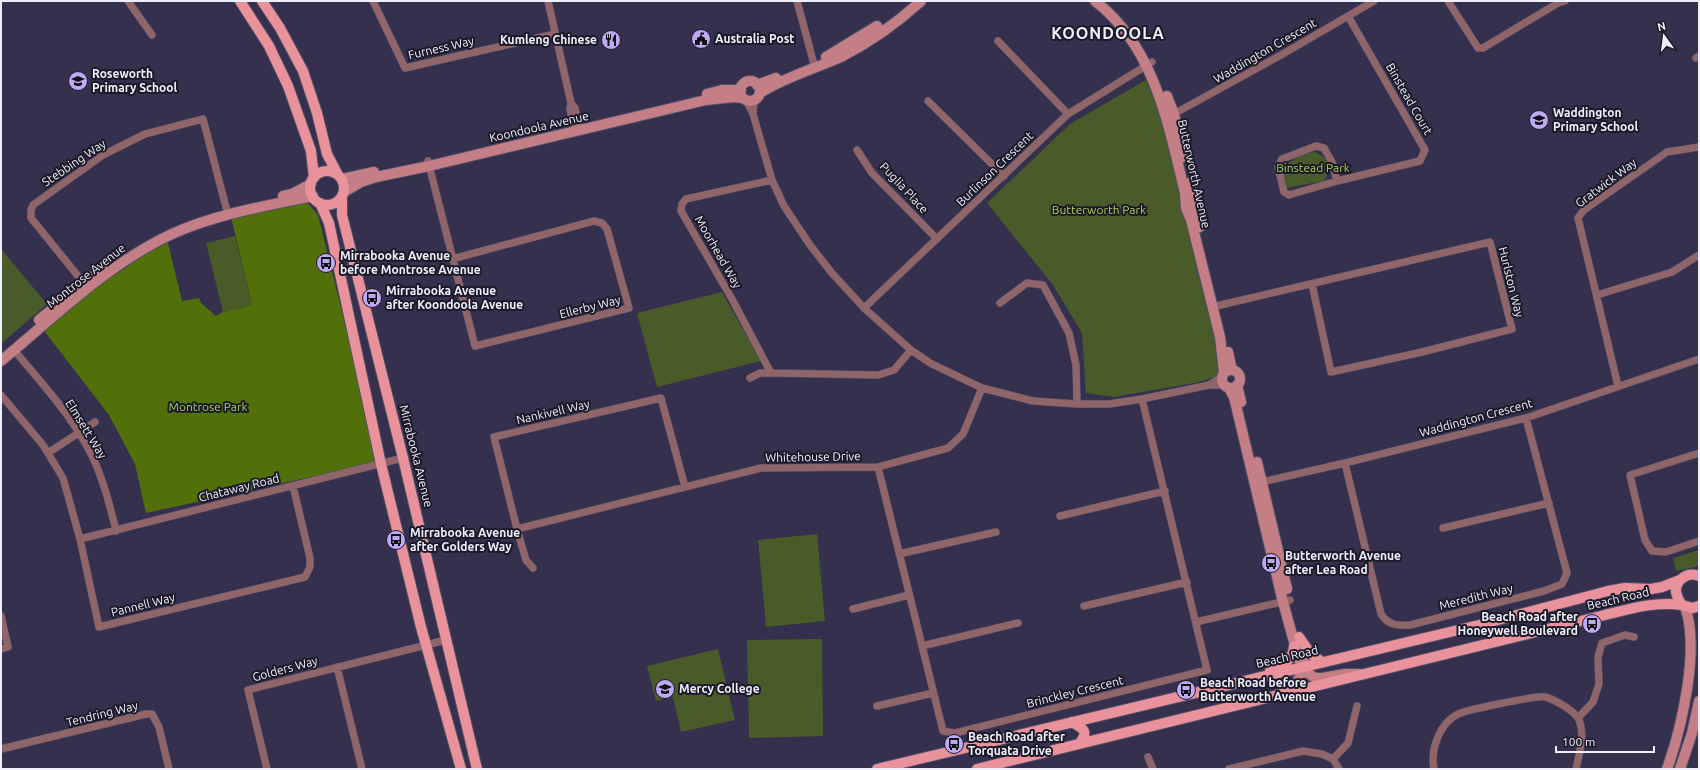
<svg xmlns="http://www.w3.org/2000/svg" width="1700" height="770" viewBox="0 0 1700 770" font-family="Ubuntu,sans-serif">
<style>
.green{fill:#485b28}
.forest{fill:#527009}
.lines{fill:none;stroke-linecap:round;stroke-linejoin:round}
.street-casing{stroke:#524f69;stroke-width:8}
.secondary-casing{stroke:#524f69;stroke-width:12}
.primary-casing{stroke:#524f69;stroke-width:12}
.street{stroke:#906569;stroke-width:7}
.secondary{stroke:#c37f85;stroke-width:10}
.primary{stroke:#ea929b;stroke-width:10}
.labels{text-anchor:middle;stroke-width:4;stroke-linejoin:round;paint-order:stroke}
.poi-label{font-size:12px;font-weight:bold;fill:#f0effd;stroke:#1c1a27;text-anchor:start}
.street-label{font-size:12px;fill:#f0effd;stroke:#1c1a27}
.park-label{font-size:12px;fill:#a7d25b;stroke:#1c1a27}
.district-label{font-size:16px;font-weight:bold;letter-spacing:1px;fill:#f0effd;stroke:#1c1a27}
</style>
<rect width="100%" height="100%" fill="#34304d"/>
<path class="green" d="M 1151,77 L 1225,375 L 1194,383 L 1114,397 L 1086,393 L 1082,333 L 1053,285 L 987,203 L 1070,124 Z
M 1315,152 C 1330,159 1332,167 1324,181 L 1286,188 L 1284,180 L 1283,168 C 1292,160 1302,153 1315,152 Z
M 235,236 L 252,305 L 223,312 L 206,243 Z
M 1,249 L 47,304 L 2,343 L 1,342 Z
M 722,292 L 761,361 L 657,387 L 637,313 Z
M 817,534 L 825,621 L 766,627 L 758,540 Z
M 1699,550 L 1699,566 L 1676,571 L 1673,558 Z
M 822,639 L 823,736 L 749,738 L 747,640 Z
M 718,649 L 735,720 L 681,732 L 673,697 L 656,701 L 647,666 Z"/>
<path class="forest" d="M 305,200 L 318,215 L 379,462 L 146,513 L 135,464 L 109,415 L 42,328 L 100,285 L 167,239 L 182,301 L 199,298 L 201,303 L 216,316 L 223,312 L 252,305 L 231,217 Z"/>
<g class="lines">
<g class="street-casing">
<path id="street" d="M 128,1 L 152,35
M 373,1 L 405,68 L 555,34
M 548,1 L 571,103 L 570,109 L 575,132
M 797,1 L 815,68
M 1448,1 L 1478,48 L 1483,48 L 1558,3 L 1565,1
M 998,41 L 1068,114
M 1696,58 L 1699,56
M 746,100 L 753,114 L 772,180 L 784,206 L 810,245 L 831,272 L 864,308 L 911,350 L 930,363 L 982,388 L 1033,401 L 1077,404 L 1109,404 L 1142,399 L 1209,385 L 1224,385
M 928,101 L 1004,176
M 571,103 L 575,108 L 580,130
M 753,114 L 754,100
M 1170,116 L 1281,55 L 1374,1
M 857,150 L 872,173 L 937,239
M 428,161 L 475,346 L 629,308 L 607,229 L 602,223 L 594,221 L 452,259
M 772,180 L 686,199 L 682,204 L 681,211 L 732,299 L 771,373 L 878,375 L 894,370 L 911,350
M 1337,181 L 1332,162 L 1324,148 L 1316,146 L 1282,159 L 1278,167 L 1284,192 L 1289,195 L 1337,181 L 1420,161 L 1425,150 L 1348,16
M 87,287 L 31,218 L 31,210 L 33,205 L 103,155 L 145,134 L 203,119 L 228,215
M 1597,295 L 1672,272 L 1699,255
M 1000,303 L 1027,283 L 1043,285 L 1069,333 L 1076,365 L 1077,404
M 1212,307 L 1490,242 L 1512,329 L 1422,352 L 1331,372 L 1312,284
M 864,308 L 1068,114 L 1152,62
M 14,350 C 44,386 79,423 97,467 C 105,487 111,509 116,531
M 750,378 L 760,373 L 771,373
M 1209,385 L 1222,377
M 1618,386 L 1578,218 L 1584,210 L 1667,152 L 1699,147
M 1,395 L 43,445 L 63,478 L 80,539 L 99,627 L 305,577 L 310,567 L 310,558 L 293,486
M 48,453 L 95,422
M 1699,453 L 1630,475 L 1645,540 L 1652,551 L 1666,552 L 1699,541
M 1345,463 L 1381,614 C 1388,625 1397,626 1410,625 L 1544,591 L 1562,584 L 1567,573 L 1526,418
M 878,467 L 943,731 L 955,733 L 1207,670 L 1142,399
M 1257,483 L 1345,463 L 1526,418 L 1699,359
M 1060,516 L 1165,491
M 1443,528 L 1549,503
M 517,529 L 761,468 L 878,467 L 948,448 L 963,434 L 982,388
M 80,539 L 403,458
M 899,554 L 996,532
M 533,568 L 526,560 L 517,529 L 494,437 L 661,398 L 685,487
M 1084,606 L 1187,582
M 853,609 L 909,595
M 1,616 L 8,647 L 1,649
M 1196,622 L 1290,600
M 922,646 L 1018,623
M 337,667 L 362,769
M 877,706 L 933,693
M 1578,718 L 1593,702 L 1599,684 L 1598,657 L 1602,643 L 1625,635 L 1634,637
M 1,749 L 146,714 L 152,714 L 159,727 L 169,769
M 1148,757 L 1153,769
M 1333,759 L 1348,743 L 1357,706
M 267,769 L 248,690 L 446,640
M 1229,769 L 1303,751 L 1322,754 L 1333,759 L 1339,769
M 1434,769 C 1430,749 1440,723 1458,714 C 1466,710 1538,695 1545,697 C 1554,699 1573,710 1578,718 C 1586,732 1579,754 1576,769"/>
</g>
<g class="secondary-casing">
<path id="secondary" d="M 1095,1 C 1155,47 1168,124 1185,193 L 1186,208 L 1191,220 L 1220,337 L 1224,372
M 826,57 L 877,26
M740 91a10 10 0 1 1 20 0a10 10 0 1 1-20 0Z
M 757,85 L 776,78
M 760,93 C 785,77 814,69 841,57 C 870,42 897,23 921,1
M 707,94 L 722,90 L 741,90
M 1167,96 L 1174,114 L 1183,157
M 342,179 L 374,172
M 1189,183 L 1196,205 L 1200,227
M 344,192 L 361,182 L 376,177 L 429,166 L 706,100 L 734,97 L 743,98
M 283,196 L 292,194 L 311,184
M 39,320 L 103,268
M 1228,352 L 1232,370
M 1,361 C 54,317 109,263 172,234 C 216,214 266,206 313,196
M1222 379a9 9 0 1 1 18 0a9 9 0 1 1-18 0Z
M 1237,385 L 1241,402
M 1229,388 L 1234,397 L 1283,602 L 1299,660 L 1308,673 L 1315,678 L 1322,678 L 1345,674 L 1359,674
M 1257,462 L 1287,589
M 1282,693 C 1295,686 1303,677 1304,662
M 1667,769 C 1682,727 1700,648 1685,607
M 1680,769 L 1692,733 L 1699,701"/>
</g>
<g class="primary-casing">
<path id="primary" d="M 240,1 L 269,46 L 288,86 L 311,151 L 314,178
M 262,1 L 280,28 L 303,71 L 317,113 L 327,154 L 338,175
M310 188a17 17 0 1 1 34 0a17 17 0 1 1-34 0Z
M 342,196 L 342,215 L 403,458 L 477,769
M 320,203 L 329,223 L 381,464 L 421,627 L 461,769
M 1699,576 C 1688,571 1675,580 1676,592 C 1677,597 1679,601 1682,605 L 1693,608 L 1699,606
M 1299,637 L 1310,653 L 1322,662
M 1270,671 C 1283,665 1293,661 1294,646
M 1072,722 C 1083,729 1089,730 1080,743
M 877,769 L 1479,625 L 1608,591 L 1625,588 L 1651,589 L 1662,587 L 1680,580
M 977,769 L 1605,615 C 1630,609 1655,601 1682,605"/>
</g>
<use href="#street" class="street"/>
<use href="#secondary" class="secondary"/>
<use href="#primary" class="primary"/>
</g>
<defs>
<g id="civic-disc" transform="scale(1)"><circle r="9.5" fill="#bea9f5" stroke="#1c1a27"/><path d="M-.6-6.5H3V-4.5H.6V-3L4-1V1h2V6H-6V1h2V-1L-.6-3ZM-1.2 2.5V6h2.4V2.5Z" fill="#111"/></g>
<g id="restaurant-disc" transform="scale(1)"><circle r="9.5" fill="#bea9f5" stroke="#1c1a27"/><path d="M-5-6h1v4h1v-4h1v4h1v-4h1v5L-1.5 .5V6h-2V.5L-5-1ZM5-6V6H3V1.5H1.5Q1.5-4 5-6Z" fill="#111"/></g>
<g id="school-disc" transform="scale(1)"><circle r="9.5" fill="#bea9f5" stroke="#1c1a27"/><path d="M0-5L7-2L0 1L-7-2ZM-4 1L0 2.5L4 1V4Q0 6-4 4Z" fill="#111"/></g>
<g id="bus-disc" transform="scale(1)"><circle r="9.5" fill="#bea9f5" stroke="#1c1a27"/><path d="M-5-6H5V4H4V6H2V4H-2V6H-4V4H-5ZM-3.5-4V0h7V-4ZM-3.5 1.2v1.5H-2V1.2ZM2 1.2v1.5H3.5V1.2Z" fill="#111"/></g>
</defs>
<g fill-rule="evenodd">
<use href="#civic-disc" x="701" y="39"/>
<use href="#restaurant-disc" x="611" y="40"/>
<use href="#school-disc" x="78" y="81"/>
<use href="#school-disc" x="1539" y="120"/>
<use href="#bus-disc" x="326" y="263"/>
<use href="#bus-disc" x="372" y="298"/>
<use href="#bus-disc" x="396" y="540"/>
<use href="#bus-disc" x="1271" y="563"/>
<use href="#bus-disc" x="1592" y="624"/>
<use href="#school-disc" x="665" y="689"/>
<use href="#bus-disc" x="1186" y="690"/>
<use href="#bus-disc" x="954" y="744"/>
</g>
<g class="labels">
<g class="poi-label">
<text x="715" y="43">Australia Post</text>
<text x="597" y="44" text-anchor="end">Kumleng Chinese</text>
<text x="92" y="78">Roseworth<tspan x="92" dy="14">Primary School</tspan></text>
<text x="1553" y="117">Waddington<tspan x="1553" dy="14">Primary School</tspan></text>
<text x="340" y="260">Mirrabooka Avenue<tspan x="340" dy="14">before Montrose Avenue</tspan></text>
<text x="386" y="295">Mirrabooka Avenue<tspan x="386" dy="14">after Koondoola Avenue</tspan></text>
<text x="410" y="537">Mirrabooka Avenue<tspan x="410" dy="14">after Golders Way</tspan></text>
<text x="1285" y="560">Butterworth Avenue<tspan x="1285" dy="14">after Lea Road</tspan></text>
<text x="1578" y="621" text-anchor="end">Beach Road after<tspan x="1578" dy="14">Honeywell Boulevard</tspan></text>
<text x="1200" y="687">Beach Road before<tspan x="1200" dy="14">Butterworth Avenue</tspan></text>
<text x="679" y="693">Mercy College</text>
<text x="968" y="741">Beach Road after<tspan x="968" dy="14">Torquata Drive</tspan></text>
</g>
<g class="street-label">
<text transform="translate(441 48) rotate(-13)" y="4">Furness Way</text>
<text transform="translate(1265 51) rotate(-30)" y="4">Waddington Crescent</text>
<text transform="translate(1409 99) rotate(60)" y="4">Binstead Court</text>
<text transform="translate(539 127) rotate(-13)" y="4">Koondoola Avenue</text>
<text transform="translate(74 163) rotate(-34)" y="4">Stebbing Way</text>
<text transform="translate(995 169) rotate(-44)" y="4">Burlinson Crescent</text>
<text transform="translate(1194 174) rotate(77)" y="4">Butterworth Avenue</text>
<text transform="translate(1606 183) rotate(-37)" y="4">Gratwick Way</text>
<text transform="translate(904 188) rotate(47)" y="4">Puglia Place</text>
<text transform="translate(718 252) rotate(60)" y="4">Moorhead Way</text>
<text transform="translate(86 276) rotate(-38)" y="4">Montrose Avenue</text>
<text transform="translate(1511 282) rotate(76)" y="4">Hurlston Way</text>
<text transform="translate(590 307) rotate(-14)" y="4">Ellerby Way</text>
<text transform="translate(553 412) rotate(-13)" y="4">Nankivell Way</text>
<text transform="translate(1476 418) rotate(-15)" y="4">Waddington Crescent</text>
<text transform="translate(86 429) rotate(58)" y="4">Elmsett Way</text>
<text transform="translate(416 456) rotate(76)" y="4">Mirrabooka Avenue</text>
<text transform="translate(813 457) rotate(-1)" y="4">Whitehouse Drive</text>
<text transform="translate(239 488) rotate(-14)" y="4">Chataway Road</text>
<text transform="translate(1476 597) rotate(-14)" y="4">Meredith Way</text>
<text transform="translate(1618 599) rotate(-13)" y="4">Beach Road</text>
<text transform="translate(143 605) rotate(-14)" y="4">Pannell Way</text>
<text transform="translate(1287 657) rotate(-13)" y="4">Beach Road</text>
<text transform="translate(285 669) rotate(-15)" y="4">Golders Way</text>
<text transform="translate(1075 692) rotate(-14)" y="4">Brinckley Crescent</text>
<text transform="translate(102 714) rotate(-14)" y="4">Tendring Way</text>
</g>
<g class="park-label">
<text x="1313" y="172">Binstead Park</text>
<text x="1099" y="214">Butterworth Park</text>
<text x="208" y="411">Montrose Park</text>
</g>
<g class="district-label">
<text x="1108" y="39">KOONDOOLA</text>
</g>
</g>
<rect width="1700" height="770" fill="none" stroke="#f0effd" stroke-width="4"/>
<g transform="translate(1664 36) rotate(346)" stroke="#1c1a27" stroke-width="3" paint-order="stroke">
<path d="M0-3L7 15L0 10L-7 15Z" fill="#f0effd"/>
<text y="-6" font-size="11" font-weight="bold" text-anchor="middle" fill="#f0effd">N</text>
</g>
<path d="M1556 746v6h98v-6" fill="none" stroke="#f0effd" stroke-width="2"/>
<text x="1562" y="746" font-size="12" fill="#f0effd" stroke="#1c1a27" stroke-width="3" paint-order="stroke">100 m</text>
</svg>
